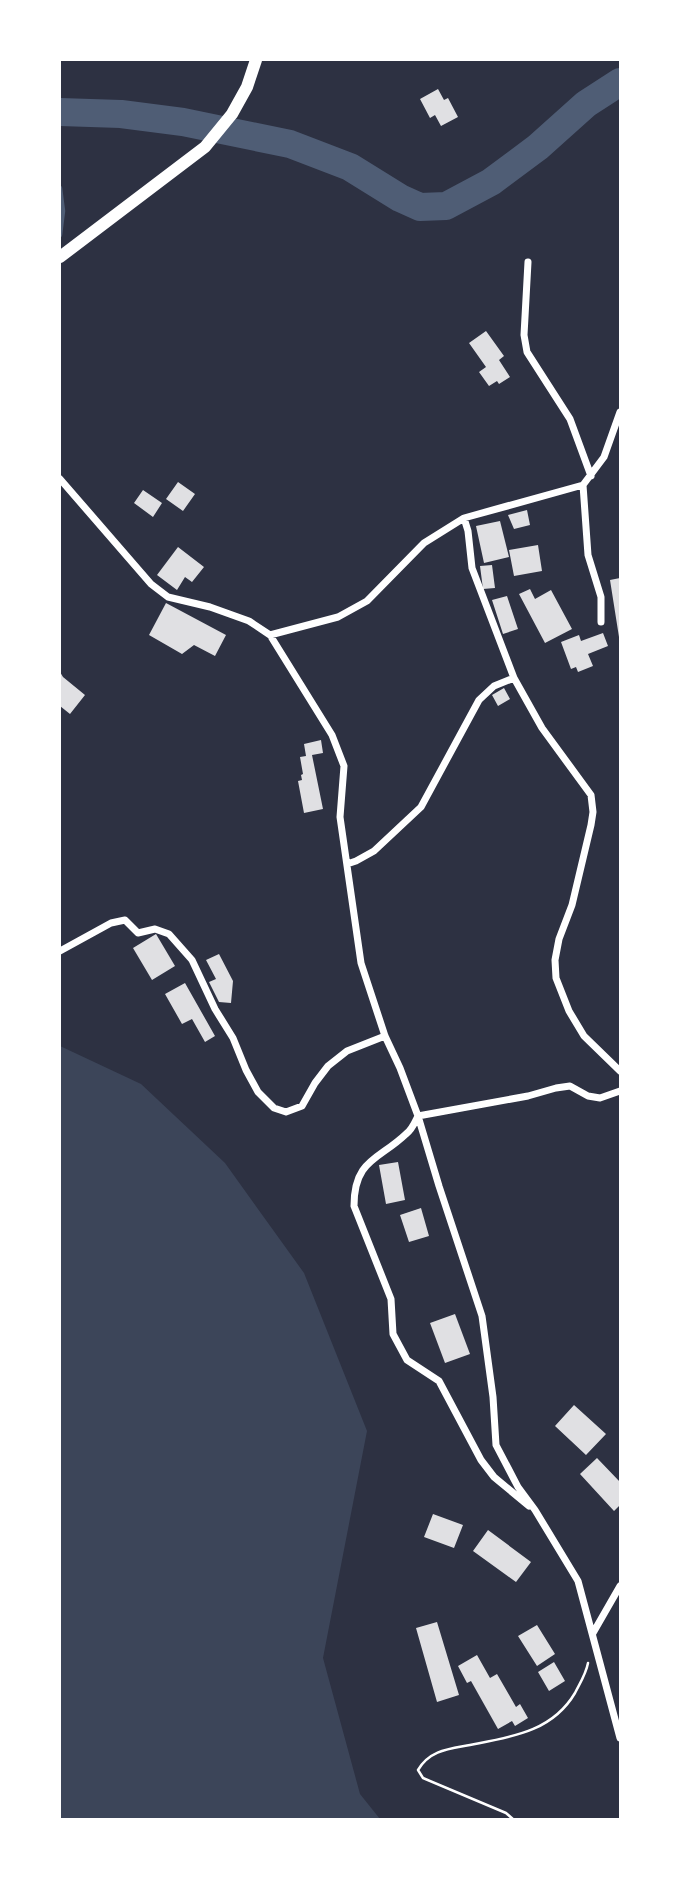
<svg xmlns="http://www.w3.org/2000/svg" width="680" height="1879" viewBox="0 0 680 1879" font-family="Raleway,sans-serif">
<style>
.green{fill:#3c4559}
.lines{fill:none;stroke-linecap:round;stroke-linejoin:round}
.stream{stroke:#4f5d75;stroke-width:4.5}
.river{stroke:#4f5d75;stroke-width:28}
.building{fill:#e0e0e3}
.path{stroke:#fff;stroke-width:2.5}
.minor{stroke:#fff;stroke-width:7}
.tertiary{stroke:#fff;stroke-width:12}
</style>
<rect width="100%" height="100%" fill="#2d3142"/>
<path class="green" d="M 60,1046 L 141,1084 L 225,1163 L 304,1273 L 367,1431 L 323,1658 L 360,1794 L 380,1819 L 60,1819 Z"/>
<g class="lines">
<path class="stream" d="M 60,188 L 63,211 L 60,235"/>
<path class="river" d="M 60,112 L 121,114 L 183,122 L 290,144 L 350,167 L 400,198 L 420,207 L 446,206 L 491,182 L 538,147 L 586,104 L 620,82"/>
</g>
<path class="building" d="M 438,89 L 444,100 L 448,98 L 458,117 L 441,126 L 435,115 L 430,118 L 420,99 Z
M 486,331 L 504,356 L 499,360 L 510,377 L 499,384 L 497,381 L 489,386 L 479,372 L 486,367 L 469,343 Z
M 178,482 L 195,494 L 183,511 L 166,499 Z
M 143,490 L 162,503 L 153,517 L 134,503 Z
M 527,510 L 530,525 L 514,529 L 508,515 Z
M 500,521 L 509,557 L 484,563 L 476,526 Z
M 538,545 L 542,571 L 514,576 L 509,550 Z
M 178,547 L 204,567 L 192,582 L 185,577 L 177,590 L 157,575 Z
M 492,565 L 495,588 L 483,589 L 480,566 Z
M 620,578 L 620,637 L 619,637 L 610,580 Z
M 530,589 L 535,599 L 551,590 L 572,629 L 545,643 L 519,594 Z
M 507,596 L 518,629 L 503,634 L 492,600 Z
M 166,603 L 226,635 L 215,656 L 194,645 L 182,654 L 149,635 Z
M 603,633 L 608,646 L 588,654 L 593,666 L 578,672 L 576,667 L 571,669 L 561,642 L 579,635 L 581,641 Z
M 60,672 L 63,677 L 85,695 L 70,714 L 60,706 Z
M 504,688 L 510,699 L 498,706 L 492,695 Z
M 321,740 L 323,753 L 312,755 L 323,809 L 304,813 L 298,781 L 302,780 L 301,775 L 303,774 L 300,757 L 306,756 L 304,744 Z
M 156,934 L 175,966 L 152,980 L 133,948 Z
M 219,954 L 233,981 L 231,1003 L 219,1002 L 209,982 L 216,979 L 206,960 Z
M 185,983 L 215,1036 L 205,1042 L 192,1019 L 182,1024 L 165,994 Z
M 398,1162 L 405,1200 L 386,1204 L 379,1165 Z
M 421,1208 L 429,1236 L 409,1242 L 400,1215 Z
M 455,1314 L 470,1354 L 445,1363 L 430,1323 Z
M 574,1405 L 606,1434 L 586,1455 L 555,1426 Z
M 597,1458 L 620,1482 L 620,1505 L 614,1511 L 580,1474 Z
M 433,1514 L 463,1525 L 454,1548 L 424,1537 Z
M 488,1530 L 531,1562 L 516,1582 L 473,1551 Z
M 437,1622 L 459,1695 L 437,1702 L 416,1628 Z
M 537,1625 L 555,1654 L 537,1666 L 518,1636 Z
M 477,1655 L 490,1678 L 497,1674 L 516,1707 L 520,1704 L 528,1718 L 515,1726 L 512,1721 L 498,1729 L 471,1681 L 467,1683 L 458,1666 Z
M 554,1662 L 565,1681 L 549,1691 L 538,1672 Z"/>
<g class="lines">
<path class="path" d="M 514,1820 L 506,1813 L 423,1778 L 418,1770 C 430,1750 449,1749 470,1745 C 511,1737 552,1732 575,1693 C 580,1683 586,1674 588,1663"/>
<path class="minor" d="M 528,262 L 524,335 L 527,352 L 570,419 L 591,476
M 60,479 L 151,584 L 168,597 L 210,607 L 249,621 L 270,635 L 332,735 L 344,766 L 340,817 L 361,963 L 385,1036 L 400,1068 L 418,1116 L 439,1186 L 482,1316 L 493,1397 L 496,1445 L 518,1487 L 535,1510 L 578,1581 L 620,1738
M 583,485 L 588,555 L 601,597 L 601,622
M 464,518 L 468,531 L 472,568 L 514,678 L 542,728 L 591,795 L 593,812 L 591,825 L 572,905 L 559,939 L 555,960 L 556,978 L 569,1011 L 584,1036 L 620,1071
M 270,635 L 338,617 L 367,601 L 424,543 L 464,518 L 583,485 L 604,457 L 620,412
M 347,864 L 356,861 L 374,851 L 421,807 L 479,700 L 494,686 L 514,678
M 60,951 L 111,923 L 125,920 L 138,933 L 155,929 L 169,934 L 192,960 L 215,1009 L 233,1038 L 246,1070 L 258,1092 L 274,1108 L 286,1112 L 302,1106 L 315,1083 L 328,1066 L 347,1051 L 385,1036
M 418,1116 C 415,1122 412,1130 406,1134 C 379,1160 354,1159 354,1206 L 391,1299 L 393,1334 L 407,1360 L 439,1381 L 481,1460 L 494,1477 L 529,1506
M 418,1116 L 528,1096 L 556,1088 L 570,1086 L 588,1096 L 600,1098 L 620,1091
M 593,1633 L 620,1586"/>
<path class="tertiary" d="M 60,257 L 205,147 L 232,114 L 247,87 L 256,60"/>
</g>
<rect width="680" height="1879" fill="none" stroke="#ffffff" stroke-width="122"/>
</svg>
